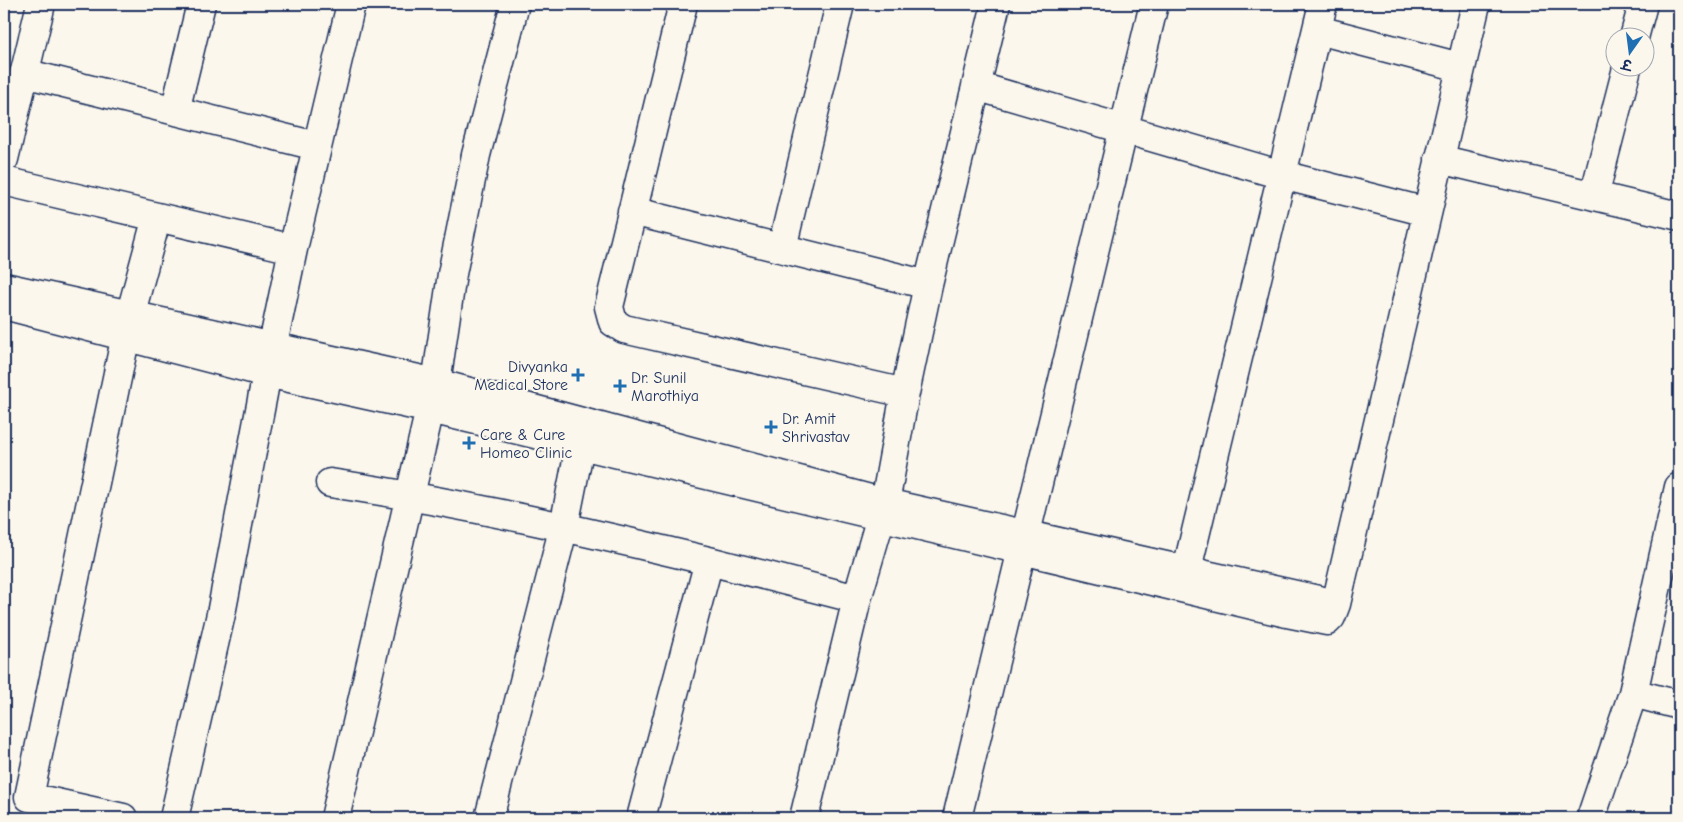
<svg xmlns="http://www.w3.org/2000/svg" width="1683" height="822" viewBox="0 0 1683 822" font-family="'Comic Neue','Playpen Sans Deva',sans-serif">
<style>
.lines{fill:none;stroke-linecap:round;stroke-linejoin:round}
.minor-casing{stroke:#1b2f5e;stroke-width:31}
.minor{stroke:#fbf7ec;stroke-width:28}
.poi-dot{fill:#1f6fb2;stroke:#fbf7ec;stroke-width:2}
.labels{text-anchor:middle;stroke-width:4.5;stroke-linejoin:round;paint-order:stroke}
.poi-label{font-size:16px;fill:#1b2f5e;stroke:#fbf7ec;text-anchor:start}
</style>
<rect width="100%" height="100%" fill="#fbf7ec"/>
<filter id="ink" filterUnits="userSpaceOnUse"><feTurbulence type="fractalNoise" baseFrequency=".02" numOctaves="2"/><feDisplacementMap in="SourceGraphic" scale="10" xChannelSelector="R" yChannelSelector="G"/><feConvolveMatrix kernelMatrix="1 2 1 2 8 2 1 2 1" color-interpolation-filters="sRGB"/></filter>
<g filter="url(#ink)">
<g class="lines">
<g class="minor-casing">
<path id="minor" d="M 683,4 L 609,307 L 613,322 L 624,329 L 905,393
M 1318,30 L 1460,67
M 1634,38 L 1643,4
M 24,73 L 316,146
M 976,86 L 1282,175 L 1427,212
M 175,111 L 201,4
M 4,159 L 41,4
M 1439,159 L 1679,216
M 4,181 L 293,249
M 1594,196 L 1627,68
M 632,211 L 928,285
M 782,248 L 840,4
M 4,287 L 436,383 L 885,503 L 1336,604 L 1331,617 L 1327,621 L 1282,612 L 430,409 L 267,373 L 4,305
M 436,383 L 452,274 L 476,155 L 515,4
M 330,483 C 458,502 584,531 709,561
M 1679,487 L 1633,693 L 1679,705
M 1187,569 L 1323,4
M 1336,604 L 1476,4
M 123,818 L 29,797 L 130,316 L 157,217
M 174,818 L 221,614 L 267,373 L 293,249 L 351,4
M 335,818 L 430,409
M 489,818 L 564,526 L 584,426
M 641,818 L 709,561 L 857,599
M 804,818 L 857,599 L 885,503 L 905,393 L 928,285 L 996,4
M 957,818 L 1154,4
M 1591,818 L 1633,693"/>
</g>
<use href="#minor" class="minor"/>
</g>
</g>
<g class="poi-dot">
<path d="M575.5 367.5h5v5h5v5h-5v5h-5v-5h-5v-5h5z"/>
<path d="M617.5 378.5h5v5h5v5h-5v5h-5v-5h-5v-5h5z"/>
<path d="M768.5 419.5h5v5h5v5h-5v5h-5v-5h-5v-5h5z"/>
<path d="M466.5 435.5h5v5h5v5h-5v5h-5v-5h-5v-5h5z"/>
</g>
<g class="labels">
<g class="poi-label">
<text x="568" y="372" text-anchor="end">Divyanka<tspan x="568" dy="18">Medical Store</tspan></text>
<text x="631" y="383">Dr. Sunil<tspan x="631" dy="18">Marothiya</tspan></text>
<text x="782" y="424">Dr. Amit<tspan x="782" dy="18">Shrivastav</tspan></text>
<text x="480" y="440">Care &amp; Cure<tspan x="480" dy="18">Homeo Clinic</tspan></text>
</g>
</g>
<rect width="1683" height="822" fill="none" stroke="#fbf7ec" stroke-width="20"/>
<rect x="10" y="10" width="1663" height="802" fill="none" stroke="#1b2f5e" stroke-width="2" filter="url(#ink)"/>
<g transform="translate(1630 52) rotate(194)"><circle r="24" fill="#fbf7ec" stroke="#a1a7b3"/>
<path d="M0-4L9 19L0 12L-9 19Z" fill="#1f6fb2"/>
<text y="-8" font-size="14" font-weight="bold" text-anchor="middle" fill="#1b2f5e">उ</text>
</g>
</svg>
